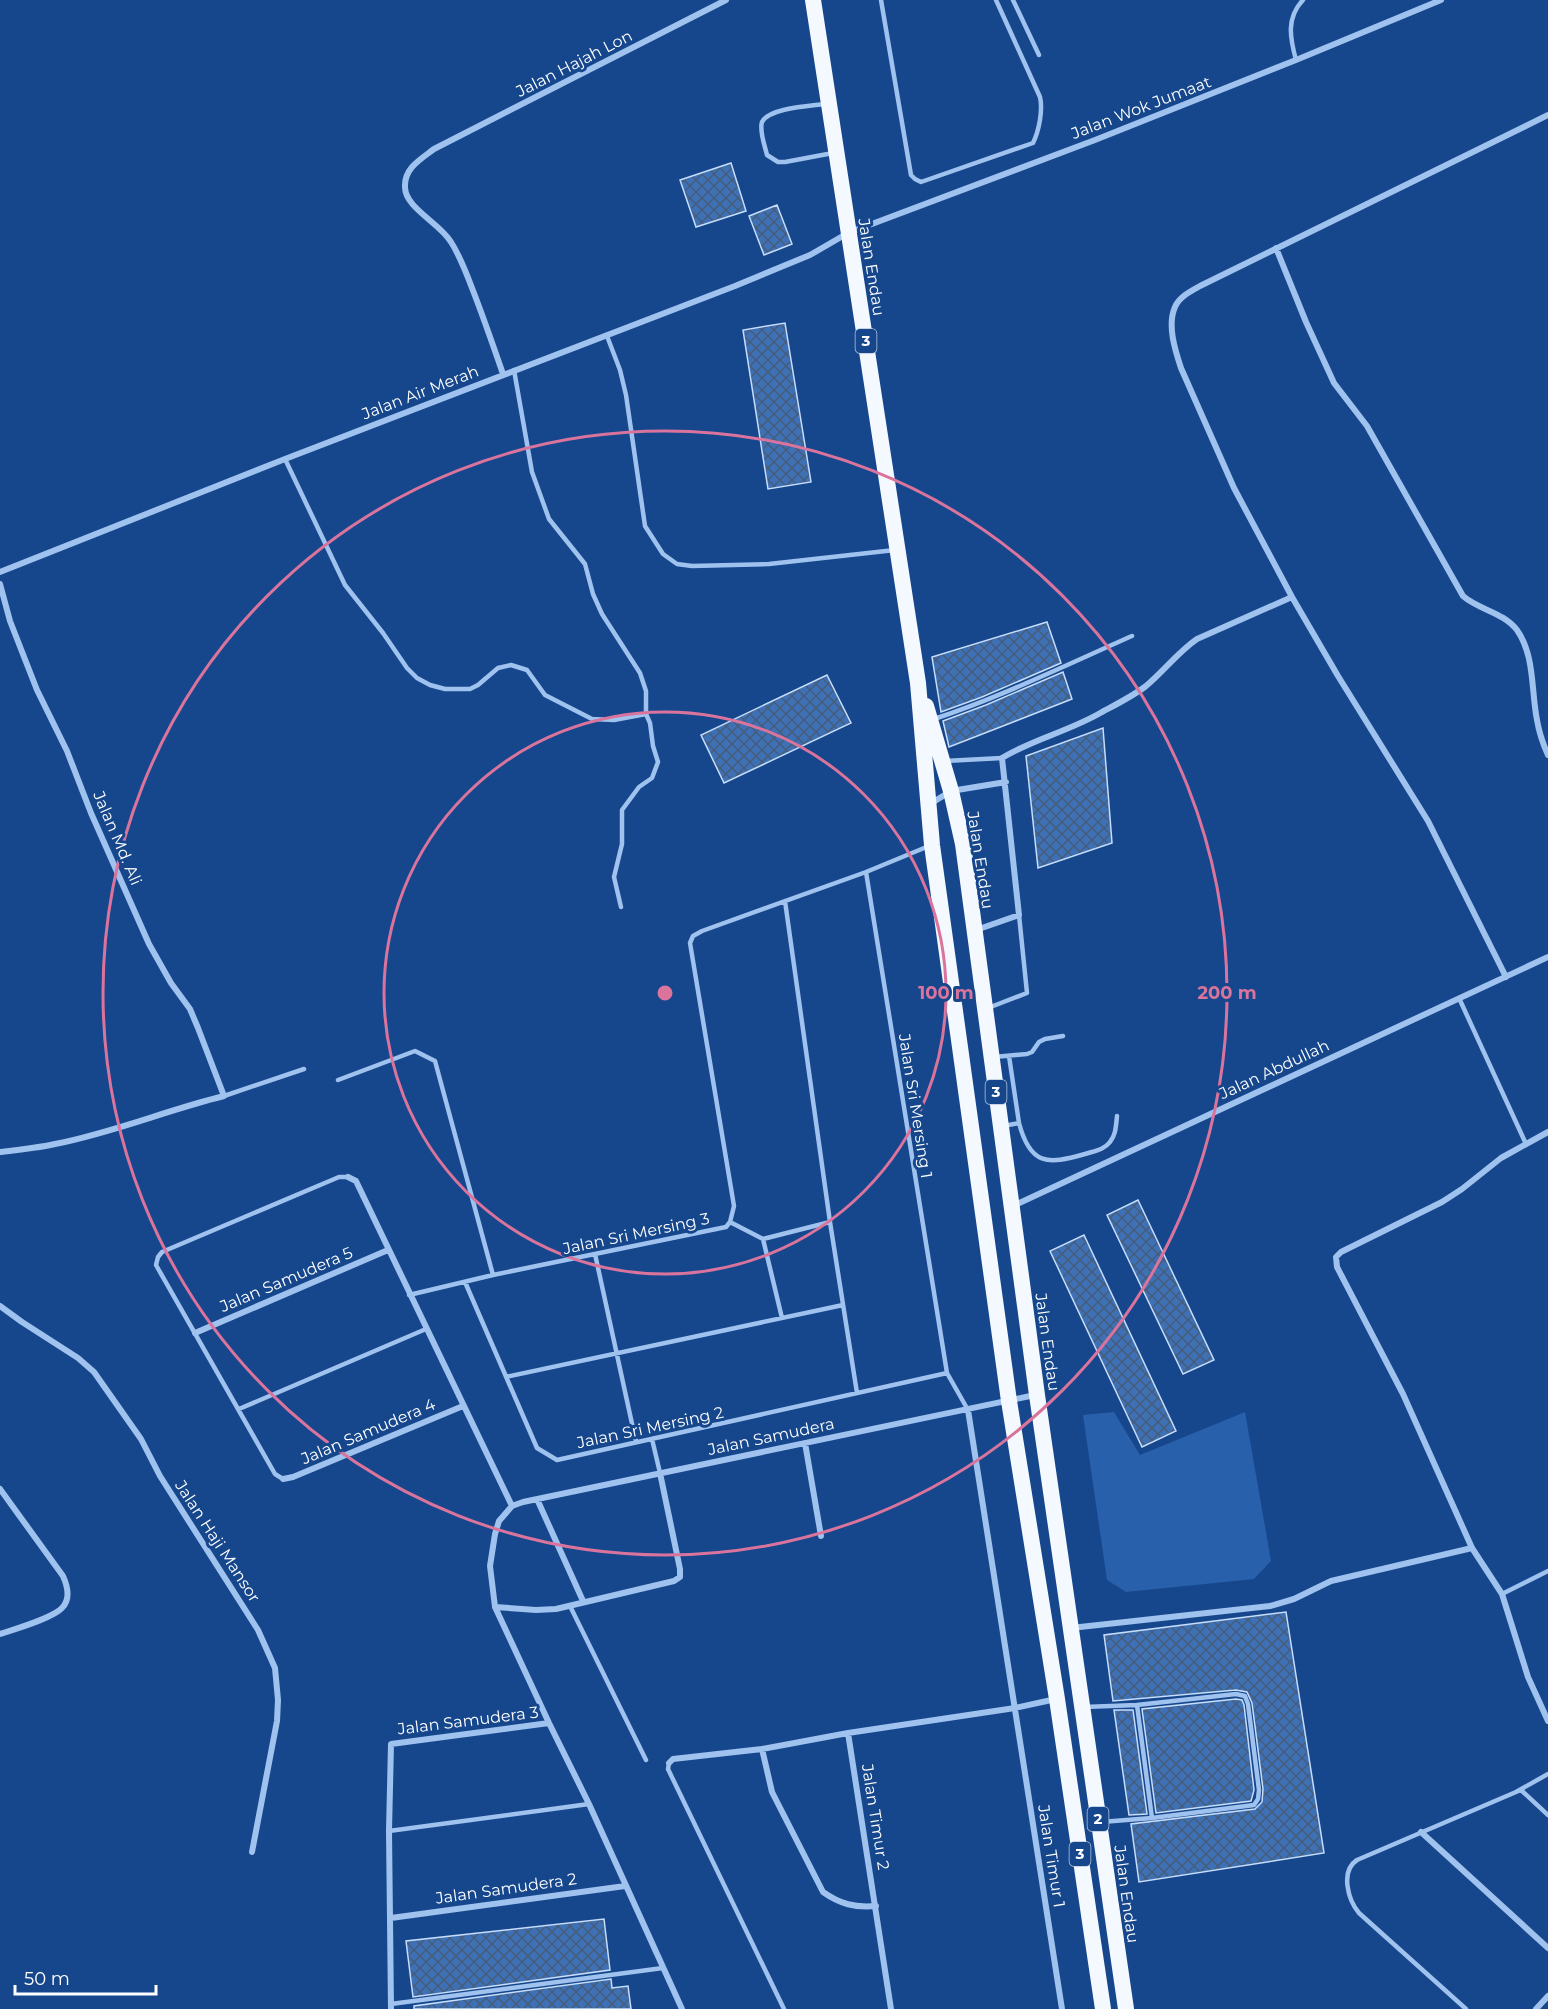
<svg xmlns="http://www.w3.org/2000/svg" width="1548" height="2009" viewBox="0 0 1548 2009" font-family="Montserrat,sans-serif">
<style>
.grass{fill:#2860ab}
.building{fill:url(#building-cross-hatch);stroke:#c6ddfb;stroke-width:1.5}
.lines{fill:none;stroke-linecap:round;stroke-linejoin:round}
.service{stroke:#9fc2ef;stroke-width:4.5}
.minor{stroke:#9fc2ef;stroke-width:6}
.trunk{stroke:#f4f8ff;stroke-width:16}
.ring{fill:none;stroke:#da749d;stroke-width:3}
.labels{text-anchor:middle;stroke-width:6;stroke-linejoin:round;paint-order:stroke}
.shield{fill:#16478c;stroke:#b9c8dc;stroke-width:1.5}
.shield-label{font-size:15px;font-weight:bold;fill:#fff}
.street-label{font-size:16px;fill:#fff;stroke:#16478c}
.centre{fill:#da749d;stroke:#16478c;stroke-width:3}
.ring-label{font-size:18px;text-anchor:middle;font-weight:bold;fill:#da749d;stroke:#16478c;stroke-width:6;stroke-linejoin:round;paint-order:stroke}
</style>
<defs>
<pattern id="building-cross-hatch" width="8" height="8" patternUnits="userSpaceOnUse" patternTransform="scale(1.5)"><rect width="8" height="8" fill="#3e70b5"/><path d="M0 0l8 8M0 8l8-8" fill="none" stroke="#465c7b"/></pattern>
</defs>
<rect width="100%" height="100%" fill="#16478c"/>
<path class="grass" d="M 1114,1412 L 1140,1455 L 1245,1412 L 1271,1561 L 1254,1579 L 1126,1592 L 1107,1580 L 1083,1415 Z"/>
<path class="building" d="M 731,163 L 746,211 L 696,227 L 680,180 Z
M 777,205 L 792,244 L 764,255 L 749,216 Z
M 785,323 L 811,482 L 768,489 L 743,330 Z
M 1047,622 L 1061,663 L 982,697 L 941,712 L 932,657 Z
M 1063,672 L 1072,699 L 949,747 L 943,721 L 986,705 Z
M 827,675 L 851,723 L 724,783 L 701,735 Z
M 1103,728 L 1112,843 L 1038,868 L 1026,756 Z
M 1138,1200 L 1214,1360 L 1183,1374 L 1107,1215 Z
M 1084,1235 L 1176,1431 L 1142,1447 L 1050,1251 Z
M 1286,1612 L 1324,1853 L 1139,1882 L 1131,1824 L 1255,1809 L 1262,1802 L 1263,1789 L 1252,1703 L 1247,1692 L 1236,1690 L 1113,1701 L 1104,1635 Z
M 1236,1699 L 1242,1700 L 1244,1705 L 1254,1790 L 1251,1801 L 1156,1813 L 1142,1709 Z
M 1114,1710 L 1133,1710 L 1147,1814 L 1129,1815 Z
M 604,1919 L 610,1970 L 413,1997 L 406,1941 Z
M 611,1979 L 612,1988 L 628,1986 L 631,2009 L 414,2009 L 414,2006 Z"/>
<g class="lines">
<path class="service" d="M 881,0 L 911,175 L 915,179 L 921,182 L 1033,143 C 1039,131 1043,110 1040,97 L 996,0
M 1013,0 L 1039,55
M 1296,60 C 1290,38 1286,18 1303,0
M 824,104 C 810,106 769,108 762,122 C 759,131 765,146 767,155 L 778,162 L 785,162 L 833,153
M 607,336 L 620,370 L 626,395 L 645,526 L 663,554 L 677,564 L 692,566 L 769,564 L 895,550
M 514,370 L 532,472 L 549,519 L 585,564 L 593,594 L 602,614 L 640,673 L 646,691 L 646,714 L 650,723 L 653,746 L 658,762 L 652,778 L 639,787 L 622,810 L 622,844 L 614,877 L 621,907
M 285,459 L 345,585 L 383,633 L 407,668 L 417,678 L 430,685 L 445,689 L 470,689 L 478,685 L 498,668 L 511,665 L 527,670 L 545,695 L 592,719 L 614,720 L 646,714
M 934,719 C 1001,697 1066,665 1132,636
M 945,761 L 1002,758
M 929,846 L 866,872 L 947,1373 L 968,1410
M 785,901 L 830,1222 L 857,1393
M 1459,998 L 1526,1144
M 988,1008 L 1027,993 L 1019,915
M 1009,1056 L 1019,1123
M 994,1057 L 1027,1054 L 1032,1052 L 1039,1042 L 1045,1039 L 1063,1036
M 338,1080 L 415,1051 L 435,1061 L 493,1275
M 224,1096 L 304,1069
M 1003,1126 L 1019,1123 C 1030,1165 1047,1165 1085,1154 C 1094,1151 1104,1150 1110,1142 C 1116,1135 1116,1125 1117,1116
M 730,1222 L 763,1239
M 595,1254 L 636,1442
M 465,1282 L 537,1448 L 557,1460 L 947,1373
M 409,1295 L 493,1275 L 726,1227 L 730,1222 L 734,1206 L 690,943 L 693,936 L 702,931 L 866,872
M 782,1318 L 763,1239 L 830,1222
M 506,1377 L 843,1305
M 239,1409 L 426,1329
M 652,1439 L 660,1473
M 283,1479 L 275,1474 L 156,1265 L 158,1257 L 162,1252 L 339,1177 L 348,1177
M 1502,1594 L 1548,1571
M 570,1606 L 646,1760
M 1137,1705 L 1152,1818
M 1084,1707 L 1137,1705 L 1236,1694 L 1245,1696 L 1248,1704 L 1259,1790 L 1258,1799 L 1254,1805 L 1152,1818 L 1101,1822
M 669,1763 L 668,1769 L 784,2009
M 1521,1790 L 1548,1815
M 389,1831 L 589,1804
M 391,2004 L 663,1968
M 1466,2009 L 1359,1913 C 1348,1900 1340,1871 1357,1860 L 1516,1792 L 1548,1774"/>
<path class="minor" d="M 1276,248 L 1306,322 L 1334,383 L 1367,426 L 1463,596 C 1479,610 1503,612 1517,630 C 1535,656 1531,690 1537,720 C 1539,732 1543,744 1548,755
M 503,374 C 493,345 483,316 472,288 C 466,272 460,256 451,242 C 440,223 405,208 405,187 C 404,168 421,159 434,149 L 726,0
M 0,572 L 285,459 L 735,286 L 810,255 L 848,233 L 1095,140 L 1296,60 L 1441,0
M 0,584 L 10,621 L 37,690 L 67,751 L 91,813 L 149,944 L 171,983 L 190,1009 L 198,1028 L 224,1096 C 167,1110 112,1133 55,1144 C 37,1148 18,1150 0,1152
M 930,804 L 951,791 L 1006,782
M 976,930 L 1019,915 L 1002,758 C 1033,739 1070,731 1102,712 C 1117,704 1133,696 1146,686 C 1164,671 1178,652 1197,639 L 1292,597
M 1506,977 L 1428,821 L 1338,676 L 1292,597 L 1234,488 L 1181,368 C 1175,350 1167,325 1175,307 C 1179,297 1191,291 1200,286 L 1548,115
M 1548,1132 L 1501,1158 L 1462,1189 L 1442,1202 L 1341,1252 L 1336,1257 L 1337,1267 L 1403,1394 L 1472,1548 L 1502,1594 L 1528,1677 L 1548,1721
M 348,1177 L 356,1181 L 512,1506
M 1015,1205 L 1548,957
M 0,1306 L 22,1322 L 78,1358 L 94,1372 L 141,1439 L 160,1476 L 258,1630 L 275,1668 L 278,1700 L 277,1721 L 252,1852
M 195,1333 L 388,1250
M 968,1410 L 1062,2009
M 805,1443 L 821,1536
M 283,1479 L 293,1477 L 463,1406
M 0,1489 L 63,1576 C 67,1585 71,1599 62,1608 C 53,1618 15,1629 0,1634
M 537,1499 L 583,1601
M 495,1607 L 536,1610 L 556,1609 L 674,1581 L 680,1577 L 680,1569 L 660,1473
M 1071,1628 L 1270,1606 L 1294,1599 L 1331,1581 L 1472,1548
M 848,1733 L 891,2009
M 762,1749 L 772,1792 L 823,1892 C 840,1904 855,1908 876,1906
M 669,1763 L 673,1759 L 762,1749 L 848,1733 L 1015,1708 L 1056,1699
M 1421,1832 L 1548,1948
M 391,1918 L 625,1886
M 391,2009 L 389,1831 L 391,1744 L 549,1723
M 682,2009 L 589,1804 L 549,1723 L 495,1607 L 490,1566 L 495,1534 L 499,1521 L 512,1506 L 523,1502 L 1035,1395
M 1536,2009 L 1548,1996"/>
<path class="trunk" d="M 813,0 L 918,683 L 932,845 L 1009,1401 L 1057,1699 L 1103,2009
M 926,706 L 951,791 L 963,844 L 1037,1395 L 1126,2009"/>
</g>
<g class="ring">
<circle cx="665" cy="993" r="281"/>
<circle cx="665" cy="993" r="562"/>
</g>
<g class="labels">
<g class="shield">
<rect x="855.5" y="329" width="21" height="24" rx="4.5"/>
<rect x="985.5" y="1080" width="21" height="24" rx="4.5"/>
<rect x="1087.5" y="1807" width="21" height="24" rx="4.5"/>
<rect x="1069.5" y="1842" width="21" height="24" rx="4.5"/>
</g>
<g class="shield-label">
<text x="866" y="346">3</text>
<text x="996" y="1097">3</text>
<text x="1098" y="1824">2</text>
<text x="1080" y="1859">3</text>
</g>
<g class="street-label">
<text transform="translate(574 63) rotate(-27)" y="6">Jalan Hajah Lon</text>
<text transform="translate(1141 107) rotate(-21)" y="6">Jalan Wok Jumaat</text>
<text transform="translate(872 267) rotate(81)" y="6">Jalan Endau</text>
<text transform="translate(420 392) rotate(-21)" y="6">Jalan Air Merah</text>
<text transform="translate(118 838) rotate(67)" y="6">Jalan Md. Ali</text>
<text transform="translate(981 860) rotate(81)" y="6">Jalan Endau</text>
<text transform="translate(1274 1069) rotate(-25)" y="6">Jalan Abdullah</text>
<text transform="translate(916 1106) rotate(81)" y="6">Jalan Sri Mersing 1</text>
<text transform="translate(636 1233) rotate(-12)" y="6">Jalan Sri Mersing 3</text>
<text transform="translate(286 1279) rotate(-23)" y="6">Jalan Samudera 5</text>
<text transform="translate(1048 1342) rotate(82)" y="6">Jalan Endau</text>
<text transform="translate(650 1427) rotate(-12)" y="6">Jalan Sri Mersing 2</text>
<text transform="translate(368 1431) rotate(-23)" y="6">Jalan Samudera 4</text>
<text transform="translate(771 1436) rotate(-12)" y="6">Jalan Samudera</text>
<text transform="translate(218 1541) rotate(57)" y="6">Jalan Haji Mansor</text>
<text transform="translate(468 1720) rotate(-7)" y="6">Jalan Samudera 3</text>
<text transform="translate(876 1817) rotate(81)" y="6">Jalan Timur 2</text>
<text transform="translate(1052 1856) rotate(81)" y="6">Jalan Timur 1</text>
<text transform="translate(506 1888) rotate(-8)" y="6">Jalan Samudera 2</text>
<text transform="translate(1127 1894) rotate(82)" y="6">Jalan Endau</text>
</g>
</g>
<circle cx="665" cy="993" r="9" class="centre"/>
<g class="ring-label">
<text x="946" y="999">100 m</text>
<text x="1227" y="999">200 m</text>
</g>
<path d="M15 1985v9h141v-9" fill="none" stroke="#ffffff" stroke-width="3"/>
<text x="24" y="1985" font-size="18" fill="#ffffff" stroke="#16478c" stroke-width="4.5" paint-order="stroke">50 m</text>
</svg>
